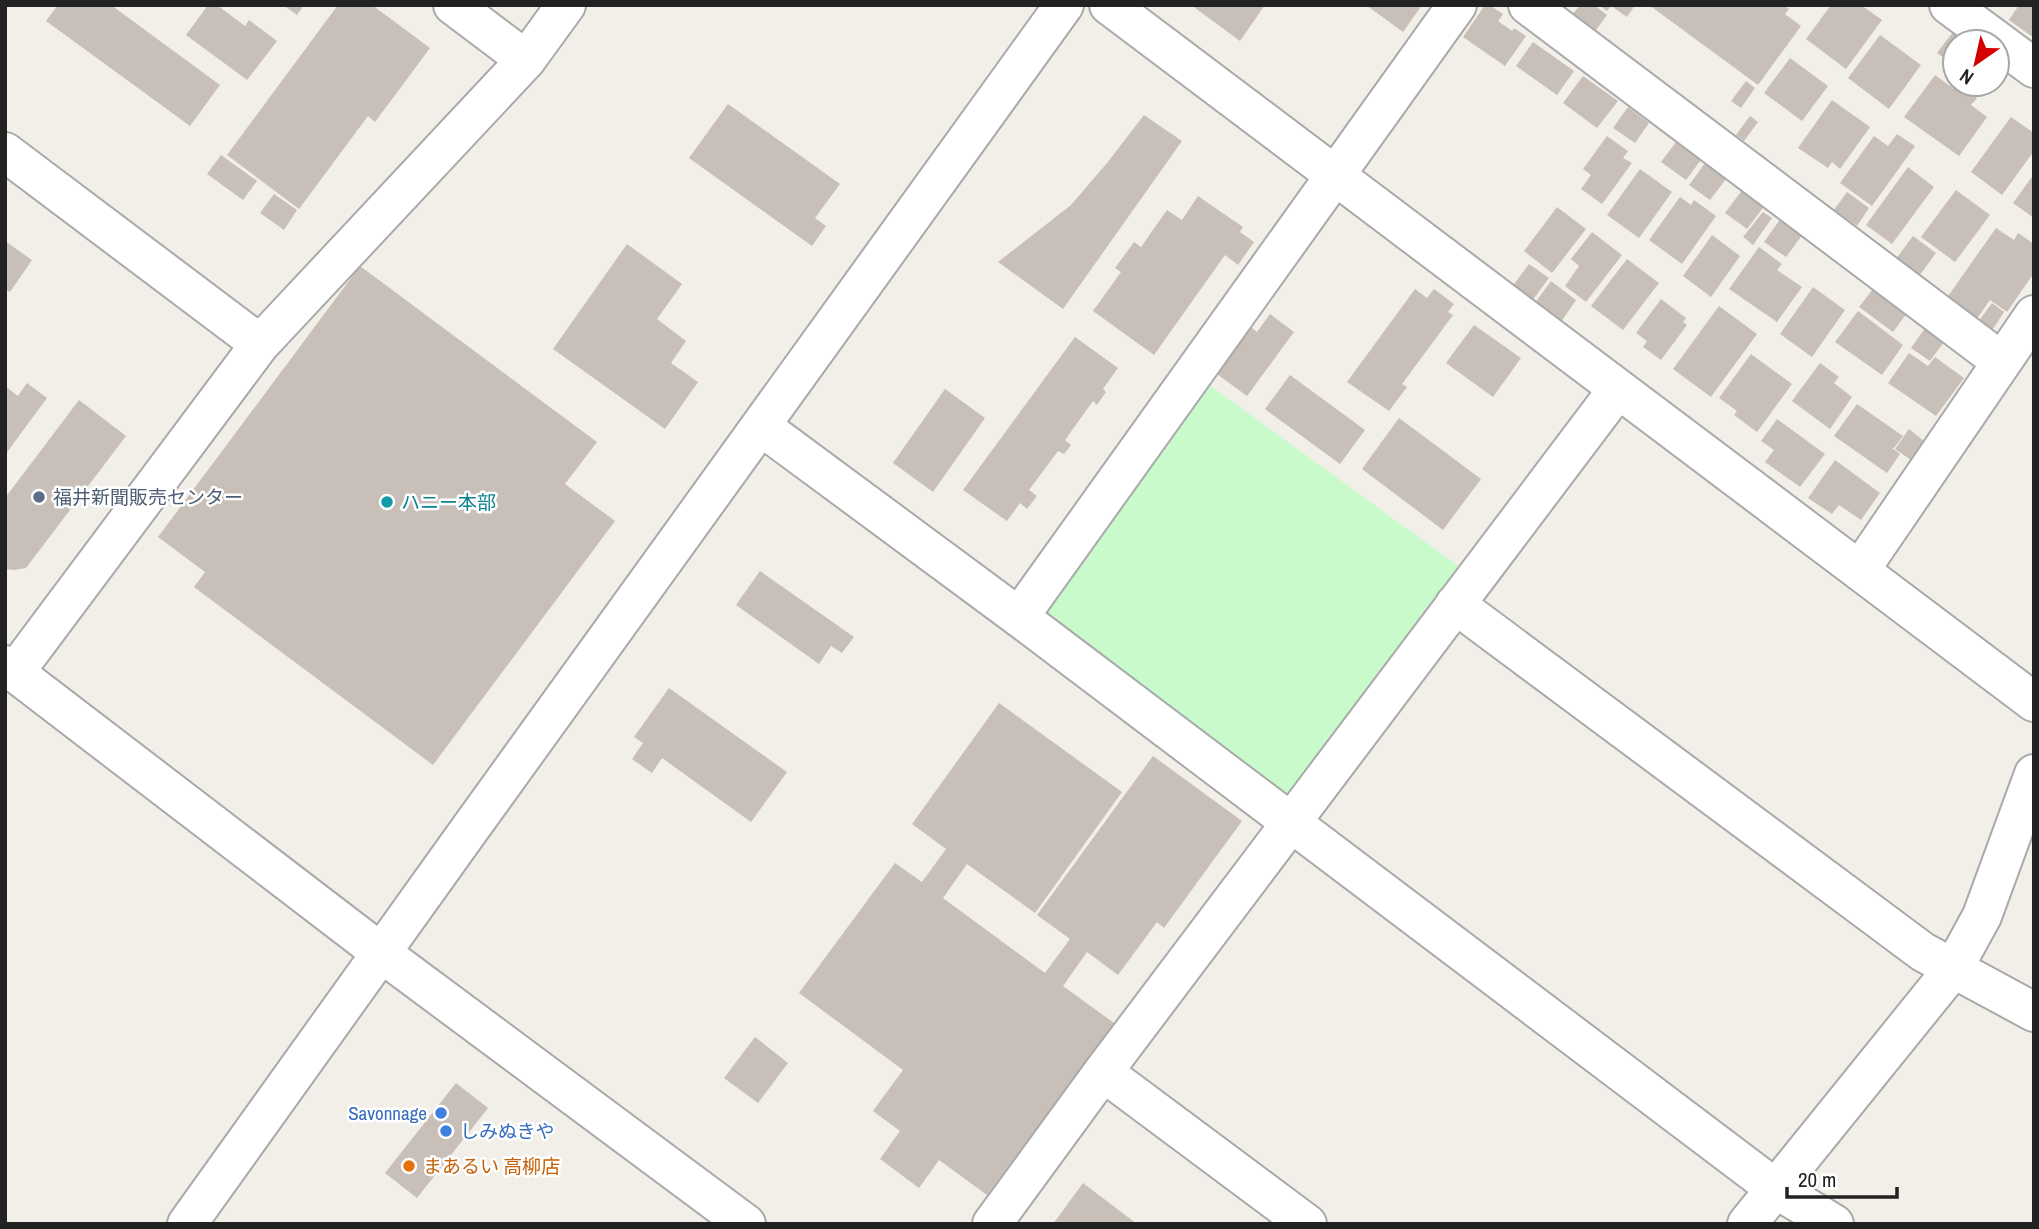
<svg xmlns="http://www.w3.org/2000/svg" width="2039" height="1229" viewBox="0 0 2039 1229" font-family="'Archivo Narrow','Noto Sans JP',sans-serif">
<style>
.park{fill:#c8facc}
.building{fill:#c7bfb8}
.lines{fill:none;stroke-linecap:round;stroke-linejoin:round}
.minor-casing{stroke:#a9a9a9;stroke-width:42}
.tertiary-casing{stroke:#a9a9a9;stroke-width:42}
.minor{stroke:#fff;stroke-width:38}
.tertiary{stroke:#fff;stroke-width:38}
.service-dot{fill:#5c6f8a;stroke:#fff;stroke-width:2.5}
.culture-dot{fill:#0f9aa8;stroke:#fff;stroke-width:2.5}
.shop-dot{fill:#3f7fe0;stroke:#fff;stroke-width:2.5}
.food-dot{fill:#e8710a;stroke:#fff;stroke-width:2.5}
.labels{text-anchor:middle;stroke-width:5;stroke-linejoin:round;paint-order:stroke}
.service-label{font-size:19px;fill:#4e5e75;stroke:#fff;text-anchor:start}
.culture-label{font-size:19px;fill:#0d838f;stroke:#fff;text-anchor:start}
.shop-label{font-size:19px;fill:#366cbe;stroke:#fff;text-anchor:end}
.food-label{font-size:19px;fill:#c56008;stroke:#fff;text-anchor:start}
</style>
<rect width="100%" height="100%" fill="#f2efe9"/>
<path class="park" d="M 1204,381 L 1461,568 L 1290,799 L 1047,621 L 1045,603 Z"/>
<path class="building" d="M 58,5 L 111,5 L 220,85 L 190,126 L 46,21 Z
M 208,5 L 217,5 L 245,26 L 249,20 L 277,41 L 247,80 L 186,35 Z
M 283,5 L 304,5 L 297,15 Z
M 338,5 L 372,5 L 430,48 L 375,122 L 368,116 L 299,209 L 227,155 Z
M 1191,5 L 1265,5 L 1240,41 Z
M 1366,5 L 1422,5 L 1403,32 Z
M 1485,5 L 1489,5 L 1503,14 L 1498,21 L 1512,31 L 1514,28 L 1526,36 L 1505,66 L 1463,37 Z
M 1580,5 L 1594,5 L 1607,15 L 1596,30 L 1573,14 Z
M 1599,5 L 1635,5 L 1627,17 L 1611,6 L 1607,11 Z
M 1649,5 L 1784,5 L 1789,9 L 1785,14 L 1801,26 L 1758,85 Z
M 1831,5 L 1861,5 L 1882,20 L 1846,69 L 1806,39 Z
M 2019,5 L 2034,5 L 2034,38 L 2009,20 Z
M 1953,32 L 1967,42 L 1955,42 L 1955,66 L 1937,53 Z
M 1880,35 L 1921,65 L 1889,109 L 1848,78 Z
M 1533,42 L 1574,71 L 1557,95 L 1516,66 Z
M 1790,58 L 1828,86 L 1802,121 L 1764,93 Z
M 1935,75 L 1954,89 L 1958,84 L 1977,98 L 1971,105 L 1987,117 L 1959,156 L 1904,117 Z
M 1583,76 L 1618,101 L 1597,128 L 1563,103 Z
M 1746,81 L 1755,88 L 1741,108 L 1731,101 Z
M 1832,100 L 1870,127 L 1840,169 L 1832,162 L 1828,168 L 1798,148 Z
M 728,104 L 840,184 L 815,218 L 826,226 L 812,246 L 689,158 Z
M 1628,107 L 1649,123 L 1635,143 L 1613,128 Z
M 1144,115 L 1182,141 L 1063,309 L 998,262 L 1071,205 L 1107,163 Z
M 1750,116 L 1758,122 L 1744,141 L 1736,135 Z
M 2011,117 L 2034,133 L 2034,151 L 2002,195 L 1971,172 Z
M 1897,134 L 1915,146 L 1872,206 L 1840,183 L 1874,136 L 1888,146 Z
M 1607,136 L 1628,151 L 1623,158 L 1632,163 L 1602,204 L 1581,189 L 1591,175 L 1583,169 Z
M 1676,142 L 1701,160 L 1686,180 L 1661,162 Z
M 221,155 L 257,181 L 243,200 L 207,174 Z
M 1705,163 L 1726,179 L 1710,200 L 1689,185 Z
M 1908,167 L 1934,187 L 1892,244 L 1866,225 Z
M 1640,169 L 1672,192 L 1639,238 L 1607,215 Z
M 2034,174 L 2034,218 L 2013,203 Z
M 1743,189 L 1765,205 L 1747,229 L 1725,213 Z
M 1956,190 L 1990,215 L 1955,262 L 1921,237 Z
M 1847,192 L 1869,208 L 1857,226 L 1834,210 Z
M 274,194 L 297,210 L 284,230 L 260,213 Z
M 1198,196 L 1243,227 L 1240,232 L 1254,242 L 1238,265 L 1225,255 L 1154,355 L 1093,311 L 1121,272 L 1115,268 L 1134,242 L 1141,247 L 1167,210 L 1182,220 Z
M 1680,197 L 1691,205 L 1694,200 L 1716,216 L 1682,264 L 1649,240 Z
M 1557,207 L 1586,229 L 1552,273 L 1524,251 Z
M 1763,212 L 1772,218 L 1753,245 L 1743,237 Z
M 1781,218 L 1803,234 L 1786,257 L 1764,242 Z
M 1996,228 L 2014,240 L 2018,233 L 2034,244 L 2034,273 L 2007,312 L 1990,300 L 1976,320 L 1946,299 Z
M 1592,232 L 1622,255 L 1586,302 L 1565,286 L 1579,266 L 1571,259 Z
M 1712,235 L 1740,256 L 1711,297 L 1683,276 Z
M 1913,236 L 1936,253 L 1919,276 L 1896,259 Z
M 5,241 L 32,260 L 10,292 L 5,289 Z
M 627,244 L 682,284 L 657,319 L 686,341 L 671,363 L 698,382 L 665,429 L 553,349 Z
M 1759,247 L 1782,264 L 1777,270 L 1802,287 L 1777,322 L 1729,289 Z
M 1627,259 L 1659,283 L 1623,330 L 1591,306 Z
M 1529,264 L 1549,278 L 1532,301 L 1512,287 Z
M 360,266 L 597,442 L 565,484 L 615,521 L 433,765 L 194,587 L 205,572 L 158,537 Z
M 1551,281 L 1576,300 L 1561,322 L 1534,304 Z
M 1813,287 L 1845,310 L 1812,357 L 1780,334 Z
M 1415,289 L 1427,298 L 1434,289 L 1454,304 L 1448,312 L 1453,315 L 1402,384 L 1407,387 L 1389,411 L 1347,382 Z
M 1873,289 L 1907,313 L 1893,332 L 1859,307 Z
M 1661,299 L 1686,318 L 1683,322 L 1687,325 L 1661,360 L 1643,347 L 1647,341 L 1636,333 Z
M 1992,303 L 2004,312 L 1991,332 L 1978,322 Z
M 1719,306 L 1757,334 L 1711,397 L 1673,369 Z
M 1858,311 L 1903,345 L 1882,375 L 1835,342 Z
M 1270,314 L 1294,332 L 1247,396 L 1217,374 L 1251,327 L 1257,332 Z
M 1474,325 L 1521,358 L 1493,397 L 1446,363 Z
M 1925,328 L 1944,342 L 1930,361 L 1911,348 Z
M 1075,337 L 1118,368 L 1103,389 L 1106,392 L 1097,405 L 1093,401 L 1065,440 L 1071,445 L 1064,454 L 1058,451 L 1029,490 L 1037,496 L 1027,509 L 1020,503 L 1007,521 L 963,490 Z
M 1909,353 L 1928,366 L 1935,357 L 1964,378 L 1936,416 L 1888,383 Z
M 1751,354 L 1792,384 L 1757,432 L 1734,415 L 1737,411 L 1719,398 Z
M 1820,363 L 1839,377 L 1834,383 L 1852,397 L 1830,429 L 1792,401 Z
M 1290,375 L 1365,430 L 1340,464 L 1265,409 Z
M 27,383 L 47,398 L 5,455 L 5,386 L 18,396 Z
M 945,389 L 985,418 L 933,492 L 893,463 Z
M 79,400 L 126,436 L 26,568 L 14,570 L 5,569 L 5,498 Z
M 1857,404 L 1903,436 L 1894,448 L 1892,448 L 1900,454 L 1887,473 L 1834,436 Z
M 1399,418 L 1481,479 L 1443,530 L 1362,469 Z
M 1777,419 L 1825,454 L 1800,487 L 1765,462 L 1774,450 L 1761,441 Z
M 1909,429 L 1924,441 L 1911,460 L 1895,449 Z
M 1835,460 L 1880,493 L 1861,520 L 1839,505 L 1832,514 L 1808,498 Z
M 760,571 L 854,637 L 842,653 L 831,646 L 819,664 L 736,605 Z
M 669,688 L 787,772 L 751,822 L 662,758 L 652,773 L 632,759 L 643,743 L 634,737 Z
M 999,703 L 1122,792 L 1035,913 L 967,864 L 943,898 L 1045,973 L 1070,939 L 1037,915 L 1153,756 L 1242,821 L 1164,928 L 1157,922 L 1118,975 L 1087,952 L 1063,986 L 1114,1023 L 987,1195 L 939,1160 L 919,1188 L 880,1159 L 900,1131 L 873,1111 L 903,1070 L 799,993 L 895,863 L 922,882 L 946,849 L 912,824 Z
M 755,1037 L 788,1063 L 758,1103 L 724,1078 Z
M 456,1083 L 488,1108 L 417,1198 L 385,1173 Z
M 1083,1183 L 1137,1224 L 1053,1224 Z"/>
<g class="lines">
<g class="minor-casing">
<path id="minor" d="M 453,5 L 526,60
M 1109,5 L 2034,702
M 1528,5 L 2002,362
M 1949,5 L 2034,68
M 5,152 L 260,344
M 762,427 L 1019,617 L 1776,1189 L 1834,1224
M 1860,570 L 2034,315
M 1455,604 L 1923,952 L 2034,1012
M 1019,617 L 1457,5
M 15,672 L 260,344 L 526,60 L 566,5
M 1103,1072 L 1307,1224
M 992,1224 L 1103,1072 L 1618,389
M 1747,1224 L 1953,969 L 1982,916 L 2034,774"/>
</g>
<g class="tertiary-casing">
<path id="tertiary" d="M 5,665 L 380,952 L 746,1224
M 187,1224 C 477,816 772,412 1064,5"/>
</g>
<use href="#minor" class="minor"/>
<use href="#tertiary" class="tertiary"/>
</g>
<circle class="service-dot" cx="39" cy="497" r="7"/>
<circle class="culture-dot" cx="387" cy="502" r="7"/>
<g class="shop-dot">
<circle cx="441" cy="1113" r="7"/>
<circle cx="446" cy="1131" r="7"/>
</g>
<circle class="food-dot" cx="409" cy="1166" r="7"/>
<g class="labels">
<g class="service-label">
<text x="53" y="504">福井新聞販売センター</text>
</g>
<g class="culture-label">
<text x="401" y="509">ハニー本部</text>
</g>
<g class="shop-label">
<text x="427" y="1120">Savonnage</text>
<text x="460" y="1138" text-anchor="start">しみぬきや</text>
</g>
<g class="food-label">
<text x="423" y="1173">まあるい 高柳店</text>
</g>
</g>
<rect width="2039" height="1229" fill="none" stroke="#222222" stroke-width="14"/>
<g transform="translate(1976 63) rotate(214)"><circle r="33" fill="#ffffff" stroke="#a7a7a7" stroke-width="2"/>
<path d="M0-5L12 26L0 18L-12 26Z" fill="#d40000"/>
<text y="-10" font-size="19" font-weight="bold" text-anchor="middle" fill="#222222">N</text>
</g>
<path d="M1787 1187v10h110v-10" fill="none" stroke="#222222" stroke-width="3.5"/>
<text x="1798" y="1187" font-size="21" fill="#222222" stroke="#ffffff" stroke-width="5" paint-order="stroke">20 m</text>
</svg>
